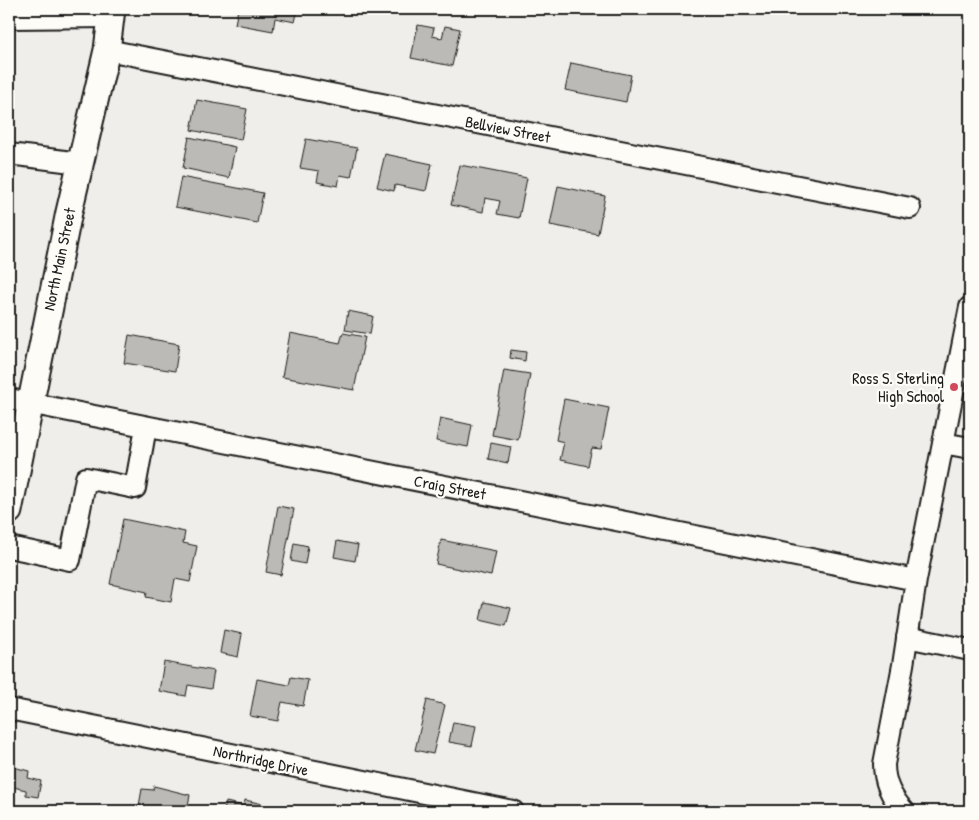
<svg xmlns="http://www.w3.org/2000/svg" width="979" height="820" viewBox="0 0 979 820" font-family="'Patrick Hand',sans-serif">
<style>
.building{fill:#bbbab6;stroke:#1c1c1c}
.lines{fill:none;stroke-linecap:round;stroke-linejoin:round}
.minor-casing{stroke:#1c1c1c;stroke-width:24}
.major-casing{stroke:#1c1c1c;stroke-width:29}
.minor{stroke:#fdfcf7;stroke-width:20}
.major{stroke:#fdfcf7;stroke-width:25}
.poi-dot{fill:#d1495b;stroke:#fdfcf7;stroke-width:2}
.labels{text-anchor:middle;stroke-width:4.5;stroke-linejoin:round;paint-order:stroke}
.street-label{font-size:16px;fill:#1c1c1c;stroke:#fdfcf7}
.poi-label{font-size:16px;fill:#1c1c1c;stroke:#fdfcf7;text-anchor:end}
</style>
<rect width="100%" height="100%" fill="#f0eeea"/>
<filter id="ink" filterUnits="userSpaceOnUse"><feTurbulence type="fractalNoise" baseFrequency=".02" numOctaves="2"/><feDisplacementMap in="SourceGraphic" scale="10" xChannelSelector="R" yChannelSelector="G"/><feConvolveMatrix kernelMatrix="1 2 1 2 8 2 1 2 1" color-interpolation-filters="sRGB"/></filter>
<g filter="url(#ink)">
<path class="building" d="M 238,9 L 298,9 L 295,22 L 275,18 L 273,31 L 235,24 Z
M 418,25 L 434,28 L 432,36 L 442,38 L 445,26 L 460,29 L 452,66 L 411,58 Z
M 571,63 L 631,75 L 626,102 L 565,90 Z
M 197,100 L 247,109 L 241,140 L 191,130 Z
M 189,137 L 235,147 L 229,178 L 183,168 Z
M 306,139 L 357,148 L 351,177 L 340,175 L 338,186 L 317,182 L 319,171 L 300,168 Z
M 385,154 L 432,164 L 426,191 L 395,185 L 394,191 L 377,187 Z
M 460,165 L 527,178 L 519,218 L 497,214 L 500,201 L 485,198 L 483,212 L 451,205 Z
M 181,177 L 263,193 L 257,223 L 175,207 Z
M 558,186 L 605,196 L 598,234 L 550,225 Z
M 348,311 L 373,316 L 370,334 L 345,330 Z
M 290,333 L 340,343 L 343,333 L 365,337 L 354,390 L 282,377 Z
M 129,335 L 179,344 L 175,371 L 124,363 Z
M 511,350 L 526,352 L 525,361 L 510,358 Z
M 504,370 L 530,374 L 518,440 L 492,435 Z
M 564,399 L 609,408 L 601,449 L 592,448 L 588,466 L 560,460 L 564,442 L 556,440 Z
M 440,418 L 472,425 L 468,447 L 436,441 Z
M 491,443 L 511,447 L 508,463 L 488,459 Z
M 278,506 L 294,509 L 281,575 L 266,572 Z
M 123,519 L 185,532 L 183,543 L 197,546 L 190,582 L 175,579 L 171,602 L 146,597 L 147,592 L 110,584 Z
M 441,540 L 496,551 L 491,576 L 436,564 Z
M 337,541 L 358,545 L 355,561 L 334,557 Z
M 294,543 L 308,546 L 305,564 L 291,561 Z
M 484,602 L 511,608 L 506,626 L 480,620 Z
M 224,630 L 242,634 L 238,657 L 220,653 Z
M 164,662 L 214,671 L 211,689 L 188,685 L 186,696 L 159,691 Z
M 291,677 L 308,680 L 303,706 L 282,702 L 278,721 L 250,716 L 257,679 L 289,685 Z
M 427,700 L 445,705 L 433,754 L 415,750 Z
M 453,722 L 476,726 L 472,746 L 449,742 Z
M 9,758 L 15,759 L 13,767 L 29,771 L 28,778 L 41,781 L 38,797 L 26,795 L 26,790 L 9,786 Z
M 154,786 L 190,795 L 187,811 L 138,811 L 142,789 L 153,790 Z
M 245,800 L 263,804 L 262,810 L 266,811 L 224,811 L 226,802 L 244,806 Z"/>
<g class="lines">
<g class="minor-casing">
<path id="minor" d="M 9,18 L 111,17
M 107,50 L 910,208
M 9,154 L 80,163
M 9,399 L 916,580
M 943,443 L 970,448
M 9,547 L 70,560 L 86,478 L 135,488 L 146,427
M 907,637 L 970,650
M 9,709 L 513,811
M 904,811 C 891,797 884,783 884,764 L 903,665 L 916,580 L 970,307"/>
</g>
<g class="major-casing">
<path id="major" d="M 9,511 L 69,212 L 107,50 L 112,9"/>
</g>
<use href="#minor" class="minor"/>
<use href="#major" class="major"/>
</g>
</g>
<circle class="poi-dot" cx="954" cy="387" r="5"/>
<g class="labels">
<g class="street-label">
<text transform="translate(508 129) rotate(11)" y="6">Bellview Street</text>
<text transform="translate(59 259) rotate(-78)" y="6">North Main Street</text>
<text transform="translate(450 487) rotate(11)" y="6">Craig Street</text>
<text transform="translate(261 760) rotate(12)" y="6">Northridge Drive</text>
</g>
<g class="poi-label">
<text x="944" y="384">Ross S. Sterling<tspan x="944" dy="18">High School</tspan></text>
</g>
</g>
<rect width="979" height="820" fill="none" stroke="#fdfcf7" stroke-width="30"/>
<rect x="15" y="15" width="949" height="790" fill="none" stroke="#1c1c1c" stroke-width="2" filter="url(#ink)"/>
</svg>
